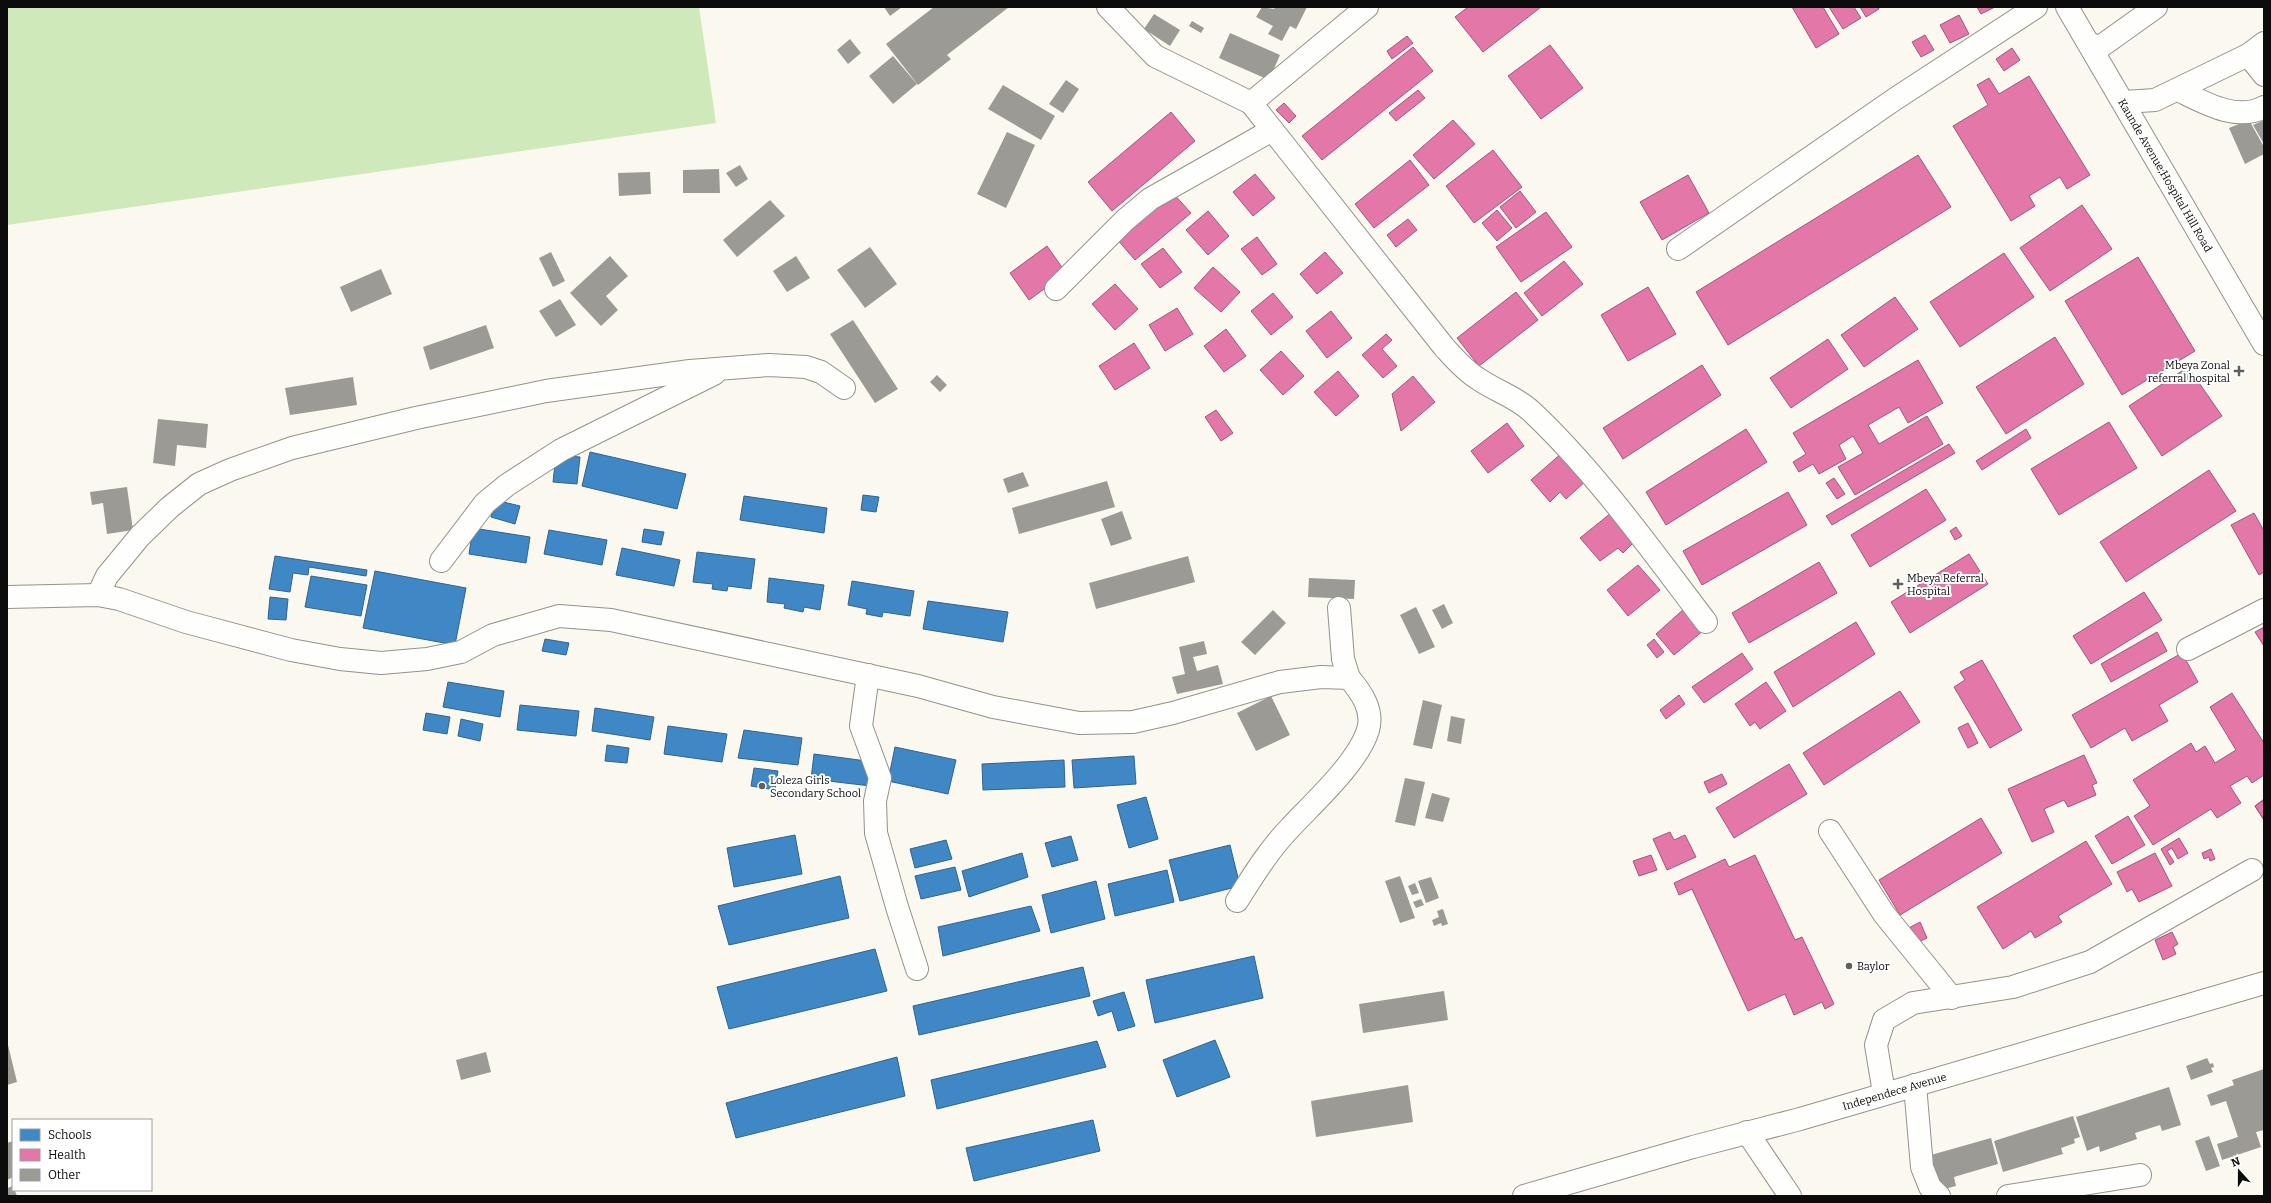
<svg xmlns="http://www.w3.org/2000/svg" width="2271" height="1203" viewBox="0 0 2271 1203" font-family="Bitter,serif">
<style>
.forest{fill:#d0e9bb}
.schools{fill:#3f88c5;stroke:#30638e}
.health{fill:#e377a8;stroke:#a25779}
.building{fill:#9c9a95}
.lines{fill:none;stroke-linecap:round;stroke-linejoin:round}
.minor-casing{stroke:#93928e;stroke-width:24}
.minor{stroke:#fefefd;stroke-width:22}
.poi-dot{fill:#5f5f5b;stroke:#fff;stroke-width:1.5}
.labels{text-anchor:middle;stroke-width:4;stroke-linejoin:round;paint-order:stroke}
.street-label{font-size:11px;fill:#0c0c0c;stroke:#fff}
.poi-label{font-size:11px;fill:#0c0c0c;stroke:#fff;text-anchor:start}
</style>
<rect width="100%" height="100%" fill="#faf8ef"/>
<path class="forest" d="M 7,7 L 699,7 L 716,123 L 7,225 Z"/>
<path class="schools" d="M 590,452 L 686,474 L 677,509 L 582,486 Z
M 556,455 L 580,457 L 577,484 L 553,482 Z
M 863,495 L 879,497 L 876,512 L 861,510 Z
M 744,496 L 827,508 L 824,533 L 740,520 Z
M 495,500 L 520,506 L 515,524 L 491,517 Z
M 473,528 L 530,537 L 526,563 L 469,554 Z
M 644,529 L 664,532 L 661,545 L 642,542 Z
M 549,530 L 607,540 L 602,565 L 544,554 Z
M 622,548 L 680,560 L 674,586 L 616,575 Z
M 697,552 L 755,559 L 751,589 L 728,586 L 727,591 L 712,589 L 713,584 L 693,582 Z
M 275,556 L 367,570 L 366,576 L 309,567 L 308,575 L 293,573 L 290,592 L 269,589 Z
M 375,571 L 466,588 L 455,645 L 363,628 Z
M 311,576 L 367,585 L 361,616 L 305,607 Z
M 769,578 L 824,585 L 820,610 L 804,607 L 803,612 L 784,608 L 785,604 L 767,602 Z
M 852,581 L 914,591 L 910,616 L 883,612 L 882,617 L 866,614 L 867,609 L 848,605 Z
M 270,597 L 288,599 L 286,620 L 268,619 Z
M 928,601 L 1008,612 L 1003,642 L 923,629 Z
M 545,639 L 569,643 L 566,655 L 542,651 Z
M 448,682 L 504,691 L 500,717 L 443,707 Z
M 520,705 L 579,711 L 576,736 L 517,730 Z
M 595,708 L 654,717 L 650,740 L 592,731 Z
M 426,713 L 450,717 L 447,734 L 423,730 Z
M 461,719 L 483,724 L 480,741 L 458,736 Z
M 668,726 L 727,734 L 722,762 L 664,754 Z
M 744,730 L 802,738 L 798,765 L 738,758 Z
M 607,745 L 629,748 L 627,763 L 605,761 Z
M 895,747 L 956,760 L 948,794 L 888,781 Z
M 814,754 L 874,762 L 871,786 L 811,779 Z
M 1134,756 L 1136,784 L 1074,788 L 1072,760 Z
M 1064,760 L 1065,787 L 983,790 L 982,764 Z
M 754,768 L 778,771 L 775,790 L 751,786 Z
M 1146,797 L 1158,839 L 1129,848 L 1117,805 Z
M 795,835 L 802,874 L 734,887 L 727,848 Z
M 1071,836 L 1078,860 L 1052,867 L 1045,843 Z
M 946,840 L 952,859 L 915,868 L 910,849 Z
M 1230,845 L 1240,886 L 1180,901 L 1169,860 Z
M 1022,853 L 1028,877 L 969,897 L 962,871 Z
M 955,867 L 961,890 L 921,899 L 915,876 Z
M 1167,870 L 1174,902 L 1115,916 L 1108,884 Z
M 840,876 L 849,918 L 729,945 L 718,906 Z
M 1096,881 L 1105,919 L 1051,933 L 1042,895 Z
M 1031,906 L 1040,931 L 943,956 L 938,927 Z
M 875,949 L 887,991 L 729,1029 L 717,987 Z
M 1254,956 L 1263,998 L 1155,1023 L 1146,980 Z
M 1083,967 L 1090,996 L 919,1035 L 913,1006 Z
M 1124,992 L 1135,1026 L 1118,1031 L 1112,1011 L 1098,1016 L 1093,1001 Z
M 1215,1040 L 1230,1077 L 1177,1097 L 1163,1060 Z
M 1097,1041 L 1106,1067 L 937,1109 L 931,1080 Z
M 897,1057 L 905,1096 L 736,1138 L 726,1103 Z
M 1093,1120 L 1100,1151 L 974,1181 L 966,1148 Z"/>
<path class="health" d="M 1468,7 L 1541,7 L 1483,52 L 1455,17 Z
M 1792,7 L 1823,7 L 1839,34 L 1816,48 Z
M 1829,7 L 1854,7 L 1861,18 L 1843,29 Z
M 1860,7 L 1878,7 L 1879,9 L 1866,17 Z
M 1977,7 L 1995,7 L 1981,14 Z
M 1959,15 L 1969,34 L 1950,43 L 1940,25 Z
M 1925,35 L 1934,50 L 1921,57 L 1912,42 Z
M 1407,36 L 1413,43 L 1392,59 L 1387,51 Z
M 1550,45 L 1583,88 L 1541,119 L 1508,76 Z
M 1413,47 L 1433,71 L 1322,160 L 1302,136 Z
M 2012,48 L 2020,60 L 2004,71 L 1996,59 Z
M 2029,76 L 2090,175 L 2067,189 L 2060,177 L 2029,196 L 2035,206 L 2011,221 L 1953,126 L 1988,105 L 1977,85 L 1989,78 L 1999,94 Z
M 1418,90 L 1425,98 L 1396,121 L 1389,113 Z
M 1284,103 L 1296,116 L 1289,123 L 1276,110 Z
M 1171,112 L 1195,141 L 1112,211 L 1088,182 Z
M 1453,120 L 1475,144 L 1434,179 L 1413,155 Z
M 1493,150 L 1522,187 L 1474,223 L 1446,186 Z
M 1918,155 L 1951,207 L 1728,345 L 1696,292 Z
M 1410,160 L 1429,185 L 1374,228 L 1355,204 Z
M 1255,174 L 1275,198 L 1253,216 L 1233,192 Z
M 1688,175 L 1709,213 L 1662,240 L 1640,202 Z
M 1171,191 L 1191,213 L 1135,260 L 1116,238 Z
M 1520,191 L 1536,212 L 1516,228 L 1500,207 Z
M 2082,205 L 2112,249 L 2050,291 L 2020,248 Z
M 1497,210 L 1512,228 L 1497,241 L 1482,223 Z
M 1208,211 L 1229,236 L 1208,255 L 1186,230 Z
M 1546,212 L 1572,247 L 1521,282 L 1496,247 Z
M 1408,219 L 1417,230 L 1396,247 L 1387,235 Z
M 1257,237 L 1277,264 L 1262,275 L 1241,249 Z
M 1047,246 L 1066,273 L 1029,300 L 1010,273 Z
M 1163,248 L 1182,272 L 1160,288 L 1141,264 Z
M 1325,252 L 1343,273 L 1317,294 L 1300,274 Z
M 2004,253 L 2034,297 L 1960,347 L 1930,302 Z
M 2138,257 L 2195,351 L 2122,395 L 2065,301 Z
M 1564,261 L 1583,284 L 1542,316 L 1524,293 Z
M 1213,267 L 1240,292 L 1221,312 L 1194,288 Z
M 1115,284 L 1138,309 L 1115,330 L 1092,304 Z
M 1648,287 L 1676,334 L 1628,361 L 1601,315 Z
M 1516,292 L 1538,320 L 1479,366 L 1457,338 Z
M 1273,293 L 1293,317 L 1271,335 L 1251,311 Z
M 1895,297 L 1918,329 L 1864,367 L 1841,335 Z
M 1177,308 L 1193,334 L 1165,351 L 1149,325 Z
M 1331,311 L 1352,338 L 1327,358 L 1306,331 Z
M 1226,329 L 1246,356 L 1224,372 L 1204,346 Z
M 1386,334 L 1392,340 L 1382,349 L 1397,366 L 1383,378 L 1362,355 Z
M 2055,337 L 2084,384 L 2006,434 L 1976,387 Z
M 1828,339 L 1848,369 L 1791,408 L 1770,378 Z
M 1134,343 L 1150,368 L 1115,390 L 1099,366 Z
M 1281,351 L 1304,376 L 1283,395 L 1260,370 Z
M 1918,360 L 1943,403 L 1908,423 L 1899,407 L 1868,425 L 1879,444 L 1927,416 L 1943,444 L 1855,495 L 1838,467 L 1863,453 L 1853,436 L 1839,445 L 1846,459 L 1819,474 L 1813,464 L 1799,472 L 1793,462 L 1806,454 L 1793,433 Z
M 1702,365 L 1721,395 L 1623,459 L 1603,428 Z
M 2188,367 L 2222,416 L 2162,456 L 2129,406 Z
M 1338,371 L 1359,396 L 1336,416 L 1314,392 Z
M 1413,376 L 1435,402 L 1401,431 L 1392,394 Z
M 1216,410 L 1233,433 L 1221,441 L 1205,417 Z
M 2109,422 L 2137,468 L 2059,515 L 2031,469 Z
M 1507,423 L 1524,446 L 1488,473 L 1471,451 Z
M 1746,429 L 1767,462 L 1666,525 L 1646,492 Z
M 2026,429 L 2031,438 L 1982,470 L 1976,461 Z
M 1949,444 L 1955,453 L 1832,525 L 1826,516 Z
M 1563,452 L 1588,479 L 1566,499 L 1560,492 L 1550,502 L 1531,480 Z
M 2209,470 L 2236,511 L 2126,582 L 2100,542 Z
M 1834,478 L 1845,494 L 1837,499 L 1826,483 Z
M 1926,489 L 1946,520 L 1870,567 L 1851,535 Z
M 1788,492 L 1807,525 L 1702,585 L 1683,551 Z
M 1611,513 L 1635,541 L 1623,553 L 1618,548 L 1600,561 L 1580,538 Z
M 2254,513 L 2264,531 L 2264,572 L 2259,575 L 2231,525 Z
M 1956,527 L 1962,536 L 1955,540 L 1950,531 Z
M 1969,554 L 1988,584 L 1910,633 L 1891,602 Z
M 1819,562 L 1837,593 L 1749,643 L 1732,613 Z
M 1638,565 L 1660,590 L 1628,616 L 1607,590 Z
M 2144,592 L 2162,620 L 2091,664 L 2073,636 Z
M 1685,608 L 1704,630 L 1674,655 L 1656,634 Z
M 1856,622 L 1875,654 L 1793,707 L 1774,672 Z
M 2264,627 L 2264,646 L 2255,632 Z
M 2157,632 L 2167,651 L 2111,682 L 2101,664 Z
M 1654,639 L 1664,652 L 1657,658 L 1647,645 Z
M 1742,653 L 1753,669 L 1704,703 L 1692,687 Z
M 2182,653 L 2198,682 L 2159,705 L 2168,721 L 2132,741 L 2125,728 L 2091,748 L 2072,715 Z
M 1982,660 L 2022,730 L 1990,748 L 1954,687 L 1965,680 L 1960,672 Z
M 1766,682 L 1786,711 L 1760,729 L 1755,722 L 1750,726 L 1735,704 Z
M 1900,691 L 1920,722 L 1824,785 L 1803,753 Z
M 2232,693 L 2264,743 L 2264,775 L 2252,783 L 2247,776 L 2230,786 L 2241,803 L 2217,818 L 2211,809 L 2153,845 L 2134,816 L 2150,806 L 2133,780 L 2191,743 L 2196,752 L 2205,746 L 2215,763 L 2236,750 L 2210,707 Z
M 1679,695 L 1685,704 L 1666,719 L 1660,710 Z
M 1968,723 L 1978,743 L 1968,748 L 1958,728 Z
M 2084,755 L 2097,783 L 2092,785 L 2096,795 L 2068,807 L 2064,800 L 2044,809 L 2054,832 L 2032,842 L 2008,789 Z
M 1789,764 L 1807,794 L 1734,838 L 1716,808 Z
M 1722,774 L 1727,784 L 1709,793 L 1704,782 Z
M 2264,799 L 2264,820 L 2255,806 Z
M 2264,800 L 2264,820 L 2255,806 Z
M 2128,816 L 2145,845 L 2112,864 L 2095,836 Z
M 1981,818 L 2002,853 L 1900,915 L 1879,880 Z
M 1670,832 L 1674,840 L 1685,835 L 1696,857 L 1667,870 L 1653,839 Z
M 2179,838 L 2188,853 L 2178,859 L 2172,848 L 2167,851 L 2174,862 L 2170,865 L 2161,849 Z
M 2086,841 L 2112,884 L 2058,916 L 2062,922 L 2035,938 L 2031,931 L 2003,949 L 1977,907 Z
M 2211,849 L 2215,859 L 2210,861 L 2209,857 L 2204,859 L 2202,853 Z
M 2155,853 L 2172,886 L 2139,902 L 2132,889 L 2127,892 L 2117,872 Z
M 1651,855 L 1657,870 L 1639,876 L 1633,861 Z
M 1755,855 L 1795,940 L 1802,937 L 1834,1004 L 1825,1009 L 1822,1002 L 1794,1015 L 1785,994 L 1748,1011 L 1692,889 L 1679,895 L 1674,883 L 1725,859 L 1729,867 Z
M 1920,922 L 1927,938 L 1913,945 L 1905,930 Z
M 2172,932 L 2178,944 L 2173,947 L 2176,954 L 2163,960 L 2155,940 Z"/>
<path class="building" d="M 884,7 L 902,7 L 890,16 Z
M 934,7 L 1009,7 L 947,55 L 951,59 L 918,85 L 886,44 Z
M 1262,7 L 1274,9 L 1275,7 L 1307,7 L 1296,29 L 1290,26 L 1282,41 L 1268,34 L 1273,26 L 1256,17 Z
M 1154,14 L 1180,30 L 1170,46 L 1144,29 Z
M 1192,21 L 1204,28 L 1201,33 L 1189,26 Z
M 1230,33 L 1280,55 L 1269,80 L 1219,58 Z
M 850,39 L 861,53 L 848,64 L 837,50 Z
M 893,56 L 917,84 L 893,104 L 869,76 Z
M 1066,80 L 1079,89 L 1063,113 L 1049,104 Z
M 1003,85 L 1055,116 L 1041,140 L 988,109 Z
M 2249,120 L 2264,147 L 2264,154 L 2245,164 L 2229,128 Z
M 2264,120 L 2264,144 L 2253,125 Z
M 1007,132 L 1035,145 L 1006,208 L 977,194 Z
M 740,165 L 748,179 L 736,187 L 726,173 Z
M 719,169 L 720,193 L 683,193 L 683,170 Z
M 650,172 L 651,194 L 619,196 L 618,173 Z
M 770,200 L 785,216 L 737,257 L 723,240 Z
M 870,247 L 897,284 L 865,308 L 837,270 Z
M 551,252 L 565,281 L 553,287 L 539,258 Z
M 610,256 L 628,276 L 606,296 L 618,310 L 601,326 L 570,293 Z
M 796,256 L 810,278 L 787,292 L 773,271 Z
M 381,269 L 392,294 L 351,312 L 340,287 Z
M 560,299 L 576,325 L 556,337 L 539,311 Z
M 853,320 L 898,389 L 875,403 L 830,334 Z
M 486,325 L 494,348 L 430,370 L 423,347 Z
M 937,375 L 947,385 L 940,392 L 930,382 Z
M 353,377 L 357,405 L 290,415 L 285,388 Z
M 158,419 L 208,424 L 206,448 L 177,445 L 175,466 L 153,463 Z
M 1023,472 L 1029,486 L 1008,493 L 1003,479 Z
M 1107,481 L 1115,507 L 1019,534 L 1012,508 Z
M 127,487 L 133,530 L 107,534 L 103,503 L 92,505 L 90,492 Z
M 1122,511 L 1132,539 L 1111,546 L 1101,519 Z
M 1188,556 L 1195,582 L 1096,609 L 1089,583 Z
M 1309,578 L 1355,580 L 1354,599 L 1308,597 Z
M 1444,604 L 1453,623 L 1442,629 L 1432,610 Z
M 1416,607 L 1435,647 L 1419,654 L 1400,615 Z
M 1273,610 L 1286,623 L 1255,655 L 1241,642 Z
M 1204,641 L 1207,654 L 1193,657 L 1197,671 L 1218,665 L 1223,684 L 1177,694 L 1172,677 L 1185,674 L 1179,647 Z
M 1271,696 L 1290,735 L 1256,751 L 1237,713 Z
M 1423,700 L 1442,705 L 1432,749 L 1413,745 Z
M 1451,716 L 1465,719 L 1461,744 L 1447,741 Z
M 1405,778 L 1425,782 L 1415,826 L 1395,822 Z
M 1432,793 L 1450,798 L 1443,822 L 1425,818 Z
M 1400,876 L 1415,918 L 1400,923 L 1385,881 Z
M 1431,877 L 1439,898 L 1426,903 L 1418,881 Z
M 1415,883 L 1419,893 L 1412,895 L 1408,886 Z
M 1421,899 L 1424,905 L 1416,908 L 1413,902 Z
M 1443,909 L 1448,924 L 1442,926 L 1441,923 L 1434,926 L 1432,920 L 1439,917 L 1437,911 Z
M 1444,991 L 1448,1020 L 1363,1033 L 1359,1004 Z
M 7,1041 L 17,1082 L 7,1085 Z
M 486,1052 L 491,1072 L 461,1080 L 456,1060 Z
M 2207,1058 L 2210,1064 L 2213,1063 L 2214,1067 L 2211,1068 L 2213,1072 L 2191,1080 L 2186,1066 Z
M 2264,1069 L 2264,1130 L 2256,1132 L 2261,1147 L 2222,1160 L 2217,1144 L 2238,1137 L 2226,1101 L 2211,1106 L 2207,1095 L 2234,1085 L 2232,1080 Z
M 1408,1085 L 1413,1122 L 1316,1137 L 1311,1101 Z
M 2169,1087 L 2181,1125 L 2162,1131 L 2160,1125 L 2135,1133 L 2137,1139 L 2100,1152 L 2099,1146 L 2087,1151 L 2076,1117 Z
M 2073,1116 L 2080,1137 L 2074,1139 L 2075,1143 L 2061,1148 L 2063,1154 L 2003,1172 L 1994,1141 Z
M 2209,1136 L 2220,1166 L 2206,1171 L 2195,1141 Z
M 1991,1138 L 1998,1164 L 1954,1177 L 1956,1186 L 1940,1190 L 1931,1155 Z
M 13,1141 L 13,1177 L 7,1180 L 7,1143 Z
M 13,1186 L 17,1196 L 7,1196 L 7,1188 Z"/>
<g class="lines">
<g class="minor-casing">
<g id="minor">
<path d="M 1108,7 L 1155,56 L 1251,103 L 1444,347 C 1454,358 1464,370 1477,378 C 1495,391 1515,396 1531,411 C 1596,472 1652,551 1706,622"/>
<path id="s1" d="M 2067,7 L 2264,344"/>
<path d="M 2090,44 L 2100,47 L 2156,7"/>
<path d="M 2248,55 L 2264,75"/>
<path d="M 2178,90 C 2203,102 2236,122 2264,107"/>
<path d="M 2124,102 L 2155,100 L 2248,55 L 2264,43"/>
<path d="M 1251,103 L 1367,7"/>
<path d="M 1678,249 L 1895,99 L 2036,7"/>
<path d="M 1056,289 L 1125,220 L 1150,199 L 1272,130"/>
<path d="M 441,561 L 485,503 L 507,485 L 561,450 L 714,374"/>
<path d="M 98,595 L 107,576 L 140,536 L 170,507 L 199,484 L 230,470 L 292,448 L 416,418 L 546,391 L 690,371 L 769,365 L 806,367 L 821,372 L 844,388"/>
<path d="M 7,597 L 98,595 L 119,599 L 186,622 L 291,650 L 340,659 L 381,663 L 427,659 L 461,652 L 493,635 L 559,616 L 611,620 L 918,686 L 993,707 L 1079,723 L 1133,722 L 1173,713 L 1280,682 L 1321,677 L 1349,678 C 1361,692 1374,710 1368,730 C 1358,763 1312,804 1289,829 C 1268,851 1253,876 1237,901"/>
<path d="M 1339,608 L 1343,659 L 1349,678"/>
<path d="M 2188,649 L 2264,610"/>
<path d="M 868,675 L 861,726 L 880,778 L 875,801 L 876,833 L 897,907 L 917,969"/>
<path d="M 1830,831 L 1884,914 L 1952,998"/>
<path d="M 1915,1085 L 1922,1167 L 1930,1187 L 1939,1196"/>
<path d="M 1884,1093 L 1876,1045 L 1884,1020 L 1913,1003 L 2013,987 L 2090,962 L 2252,870"/>
<path d="M 1747,1132 L 1790,1196"/>
<path id="s2" d="M 1524,1196 L 1693,1147 L 1800,1119 L 2264,983"/>
<path d="M 2008,1196 L 2140,1175"/>
</g>
</g>
<use href="#minor" class="minor"/>
</g>
<g class="poi-dot">
<path d="M2237 365h4v4h4v4h-4v4h-4v-4h-4v-4h4z"/>
<path d="M1896 578h4v4h4v4h-4v4h-4v-4h-4v-4h4z"/>
<circle cx="762" cy="786" r="4"/>
<circle cx="1849" cy="966" r="4"/>
</g>
<g class="labels">
<g class="street-label">
<text dy="4" stroke="none"><textPath href="#s1" startOffset="195">Kaunde Avenue;Hospital Hill Road</textPath></text>
<text dy="4" stroke="none"><textPath href="#s2" startOffset="385">Independece Avenue</textPath></text>
</g>
<g class="poi-label">
<text x="2230" y="369" text-anchor="end">Mbeya Zonal<tspan x="2230" dy="13">referral hospital</tspan></text>
<text x="1907" y="582">Mbeya Referral<tspan x="1907" dy="13">Hospital</tspan></text>
<text x="770" y="784">Loleza Girls<tspan x="770" dy="13">Secondary School</tspan></text>
<text x="1857" y="970">Baylor</text>
</g>
</g>
<rect width="2271" height="1203" fill="none" stroke="#0c0c0c" stroke-width="16"/>
<rect x="12" y="1119" width="140" height="72" fill="#ffffff" stroke="#9e9e9e"/>
<rect x="20" y="1129" width="20" height="12" fill="#3f88c5" stroke="#9e9e9e"/>
<text x="48" y="1139" font-size="12" fill="#0c0c0c">Schools</text>
<rect x="20" y="1149" width="20" height="12" fill="#e377a8" stroke="#9e9e9e"/>
<text x="48" y="1159" font-size="12" fill="#0c0c0c">Health</text>
<rect x="20" y="1169" width="20" height="12" fill="#9c9a95" stroke="#9e9e9e"/>
<text x="48" y="1179" font-size="12" fill="#0c0c0c">Other</text>
<g transform="translate(2239 1171) rotate(339)" stroke="#ffffff" stroke-width="3" paint-order="stroke">
<path d="M0-3L7 15L0 10L-7 15Z" fill="#0c0c0c"/>
<text y="-6" font-size="11" font-weight="bold" text-anchor="middle" fill="#0c0c0c">N</text>
</g>
</svg>
